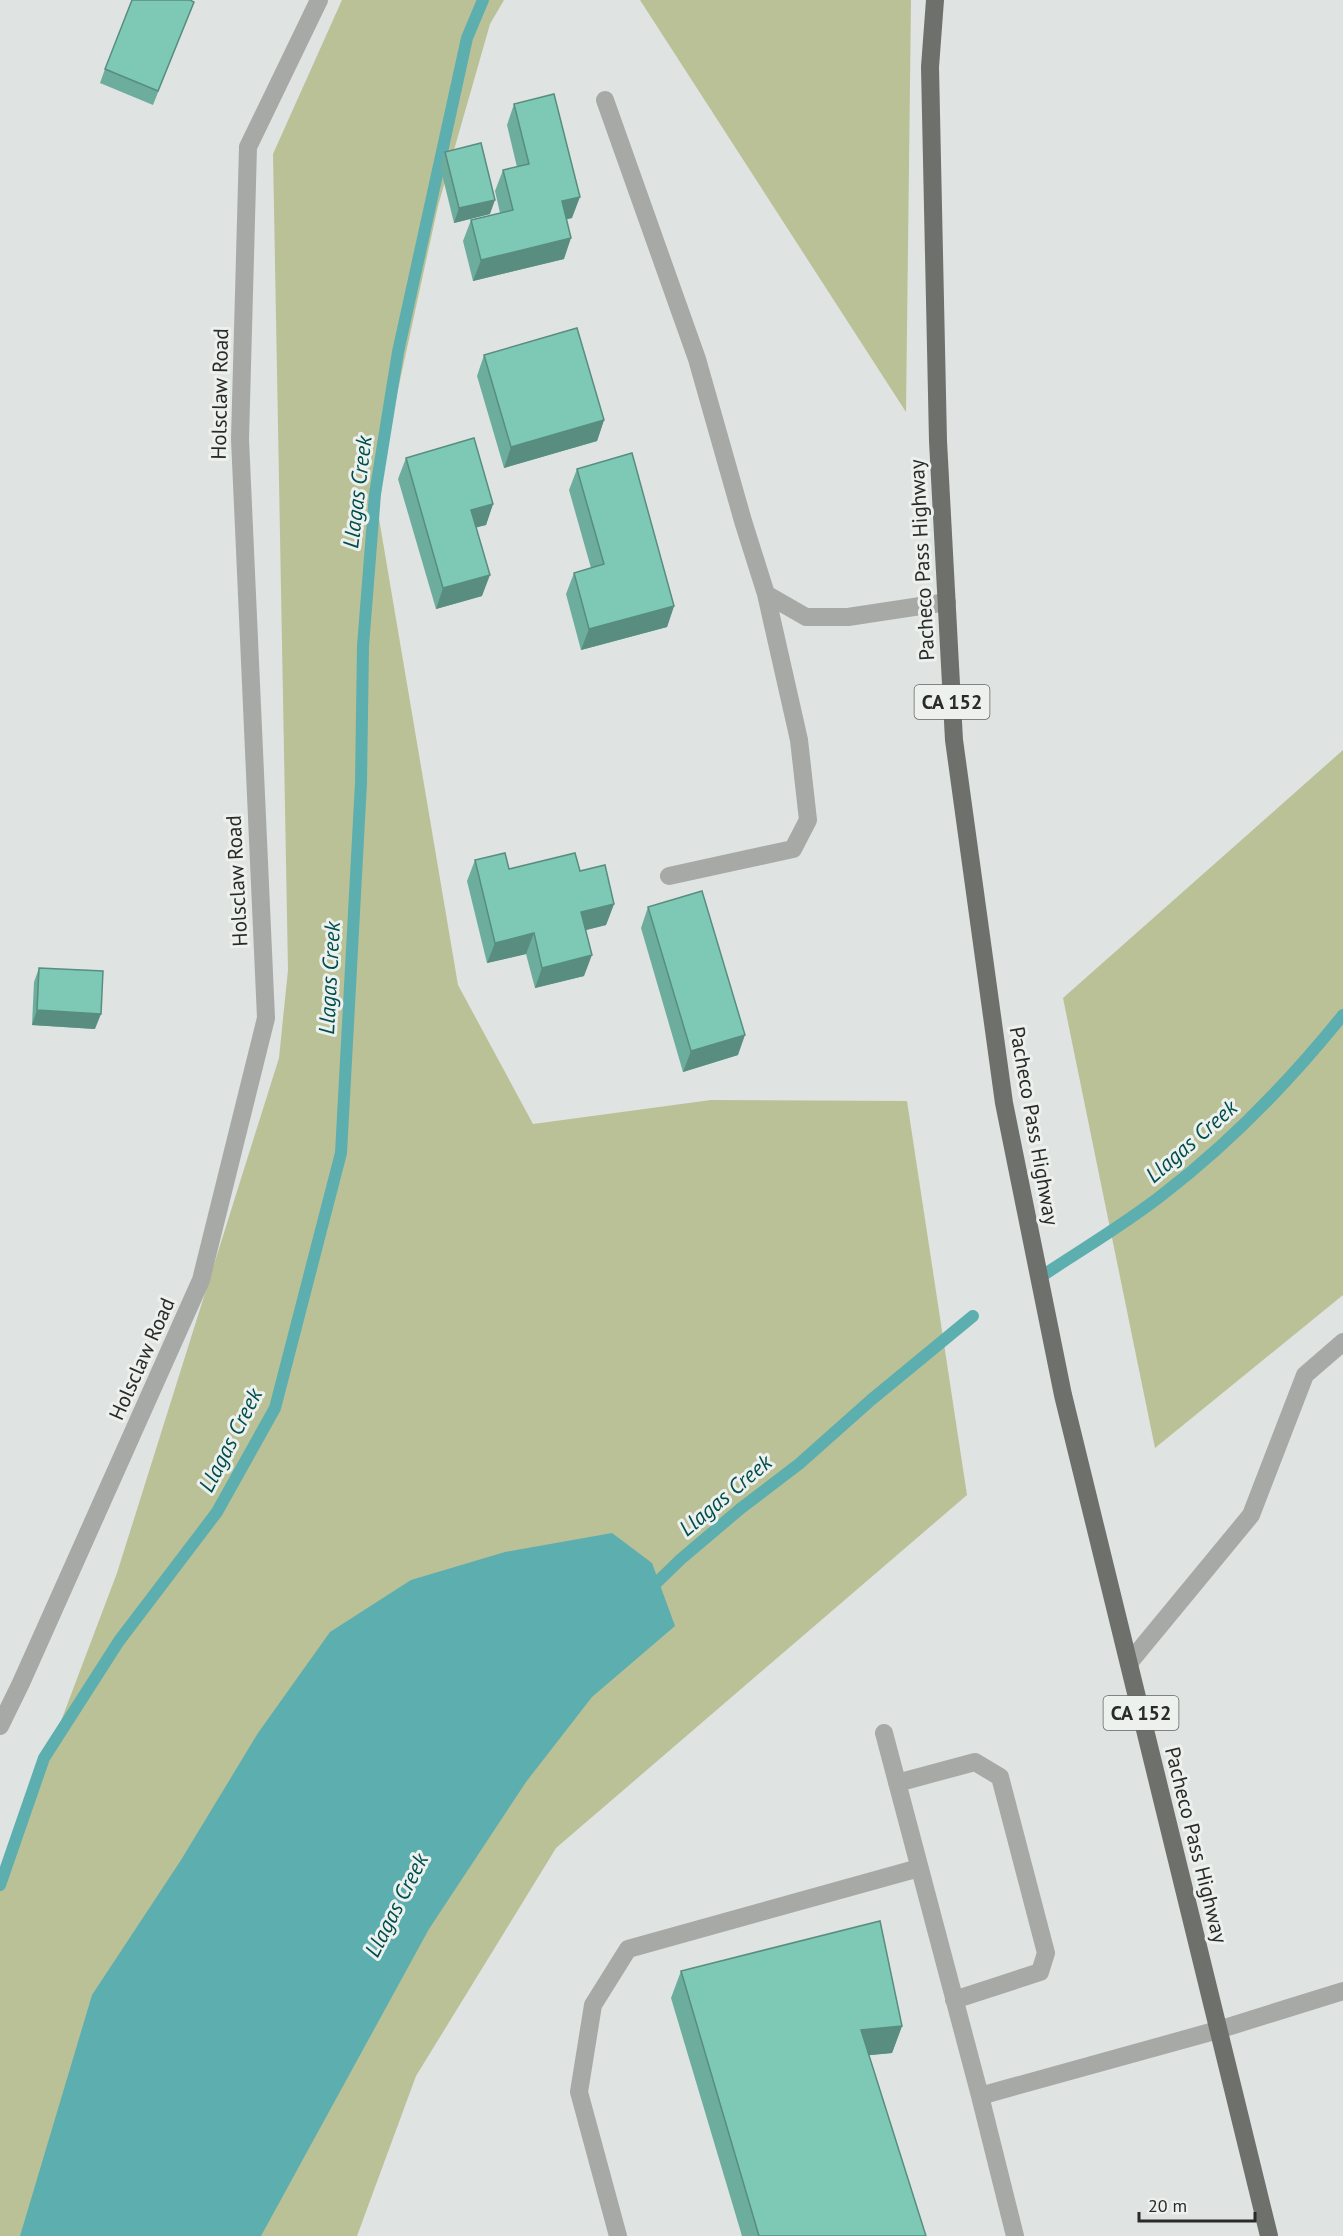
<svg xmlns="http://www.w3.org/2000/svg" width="1343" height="2236" viewBox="0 0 1343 2236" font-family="'PT Sans',sans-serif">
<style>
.green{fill:#bac197}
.water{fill:#5daeaf}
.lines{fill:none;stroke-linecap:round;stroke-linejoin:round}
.stream{stroke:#5daeaf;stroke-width:12}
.service{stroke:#a7a9a7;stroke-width:18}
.minor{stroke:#a7a9a7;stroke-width:18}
.trunk{stroke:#6e706c;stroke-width:18}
.wall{fill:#6cad9d}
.shaded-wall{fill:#588d7f}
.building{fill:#7ec9b6;stroke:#588d7f;stroke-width:1.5}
.labels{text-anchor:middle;stroke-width:6;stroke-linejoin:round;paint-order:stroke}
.shield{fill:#ecf1ee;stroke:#646665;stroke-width:1.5}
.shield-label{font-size:20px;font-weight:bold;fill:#292b2a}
.street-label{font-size:21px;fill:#292b2a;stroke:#ecf1ee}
.water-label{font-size:22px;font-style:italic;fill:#004d4e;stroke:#ecf1ee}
</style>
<rect width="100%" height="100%" fill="#dfe3e1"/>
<path class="green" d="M 342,0 L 504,0 L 490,24 L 438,206 L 375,495 L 458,985 L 533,1124 L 711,1100 L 907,1101 L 967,1495 L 556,1848 L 416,2076 L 357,2236 L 0,2236 L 0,1870 L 5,1869 L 117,1573 L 279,1058 L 288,970 L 273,154 Z
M 640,0 L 911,0 L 906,412 Z
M 1343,750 L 1343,1295 L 1155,1448 L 1063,998 Z"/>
<path class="water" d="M 612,1533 L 652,1563 L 675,1626 L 592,1697 L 526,1782 L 429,1929 L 261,2236 L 20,2236 L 92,1995 L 181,1860 L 258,1733 L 330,1632 L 411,1580 L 505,1552 Z"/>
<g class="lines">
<path class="stream" d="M 1045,1274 C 1084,1248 1125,1224 1162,1195 C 1230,1143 1289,1082 1343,1015
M 648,1591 L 681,1559 L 740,1509 L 799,1464 L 871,1400 L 973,1316
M 0,1885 L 44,1758 L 119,1641 L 217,1512 L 275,1408 L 341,1153 L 361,783 L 363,646 L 375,494 L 398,352 L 467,38 L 483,0"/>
<path class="service" d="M 605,100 L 697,359 L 743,521 L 766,594 L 806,617 L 848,617 L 947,602
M 669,876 L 793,849 L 808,820 L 799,740 L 766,594
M 1129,1663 L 1251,1515 L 1305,1375 L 1343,1342
M 884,1733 L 980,2096
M 897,1783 L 975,1762 L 1000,1777 L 1046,1953 L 1040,1972 L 954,2000
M 618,2236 L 579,2092 L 593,2005 L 628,1949 L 919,1868
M 1015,2236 L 980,2096 L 1218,2030 L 1343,1991"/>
<path class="minor" d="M 0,1726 L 21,1683 L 201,1280 L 266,1018 L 240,439 L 248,147 L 319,0"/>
<path class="trunk" d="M 935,0 L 930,67 L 938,441 L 954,740 L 1004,1103 L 1063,1395 L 1269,2236"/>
</g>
<path class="wall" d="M 194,2 L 153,105 L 100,83 L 105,69 Z
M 514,104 L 572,218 L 567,219 L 564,259 L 473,281 L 463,241 L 471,220 L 500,213 L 495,191 L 503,170 L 517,167 L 507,125 Z
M 445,152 L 490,214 L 454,223 L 440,166 Z
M 484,355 L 604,420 L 597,441 L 504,468 L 477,376 Z
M 406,458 L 493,504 L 486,525 L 476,527 L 482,596 L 436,609 L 398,479 Z
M 577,469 L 674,606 L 667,627 L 581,650 L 566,594 L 574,573 L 591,568 L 569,490 Z
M 475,860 L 509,869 L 580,871 L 614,904 L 606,925 L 586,930 L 584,976 L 535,988 L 526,954 L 487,963 L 467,881 Z
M 648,907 L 738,1055 L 683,1072 L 641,928 Z
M 39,968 L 95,1029 L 32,1025 L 34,982 Z
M 681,1971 L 902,2026 L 892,2053 L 869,2055 L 926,2236 L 742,2236 L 671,1998 Z"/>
<path class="shaded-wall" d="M 580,197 L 572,218 L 555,222 L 562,201 Z
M 495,200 L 490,214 L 454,223 L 459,208 Z
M 571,238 L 564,259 L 473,281 L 481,260 Z
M 604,420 L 597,441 L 504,468 L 511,447 Z
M 493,504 L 486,525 L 463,531 L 471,510 Z
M 490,575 L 482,596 L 436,609 L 443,588 Z
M 674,606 L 667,627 L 581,650 L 589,629 Z
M 614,904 L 606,925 L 574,933 L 581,912 Z
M 534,933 L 526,954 L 487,963 L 495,943 Z
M 592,955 L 584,976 L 535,988 L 542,968 Z
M 37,1010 L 101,1014 L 95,1029 L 32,1025 Z
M 745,1035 L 738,1055 L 683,1072 L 691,1051 Z
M 902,2026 L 892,2053 L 851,2057 L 861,2030 Z"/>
<path class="building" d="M 132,0 L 190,0 L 194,2 L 158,91 L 105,69 Z
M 554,94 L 580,197 L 562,201 L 571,238 L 481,260 L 471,220 L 513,210 L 503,170 L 529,164 L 514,104 Z
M 481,143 L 495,200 L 459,208 L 445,152 Z
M 577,328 L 604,420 L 511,447 L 484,355 Z
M 474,438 L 493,504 L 471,510 L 490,575 L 443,588 L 406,458 Z
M 632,453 L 674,606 L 589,629 L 574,573 L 604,564 L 577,469 Z
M 505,853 L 509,869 L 575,853 L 580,871 L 605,865 L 614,904 L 581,912 L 592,955 L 542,968 L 534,933 L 495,943 L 475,860 Z
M 702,891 L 745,1035 L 691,1051 L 648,907 Z
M 39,968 L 103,971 L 101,1014 L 37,1010 Z
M 880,1921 L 902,2026 L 861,2030 L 926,2236 L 759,2236 L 681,1971 Z"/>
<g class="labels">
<g class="shield">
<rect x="914.5" y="685" width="75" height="34" rx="4.5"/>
<rect x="1103.5" y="1696" width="75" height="34" rx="4.5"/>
</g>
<g class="shield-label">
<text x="952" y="709">CA 152</text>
<text x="1141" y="1720">CA 152</text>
</g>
<g class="street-label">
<text transform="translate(220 394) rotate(-89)" y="7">Holsclaw Road</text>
<text transform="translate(922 560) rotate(-93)" y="7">Pacheco Pass Highway</text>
<text transform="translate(237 881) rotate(-93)" y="7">Holsclaw Road</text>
<text transform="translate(1034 1126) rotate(80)" y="7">Pacheco Pass Highway</text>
<text transform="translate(142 1359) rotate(-66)" y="7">Holsclaw Road</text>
<text transform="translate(1196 1845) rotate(76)" y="7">Pacheco Pass Highway</text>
</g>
<g class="water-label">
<text transform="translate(357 492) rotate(-83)" y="8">Llagas Creek</text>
<text transform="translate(329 978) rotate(-87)" y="8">Llagas Creek</text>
<text transform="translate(1191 1141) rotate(-41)" y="8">Llagas Creek</text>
<text transform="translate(230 1440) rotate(-63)" y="8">Llagas Creek</text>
<text transform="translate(725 1495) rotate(-40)" y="8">Llagas Creek</text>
<text transform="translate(396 1905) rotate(-63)" y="8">Llagas Creek</text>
</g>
</g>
<path d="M1139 2212v9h116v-9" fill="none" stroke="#292b2a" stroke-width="3"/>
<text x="1148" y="2212" font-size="18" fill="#292b2a" stroke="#ecf1ee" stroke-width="4.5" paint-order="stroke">20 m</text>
</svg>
